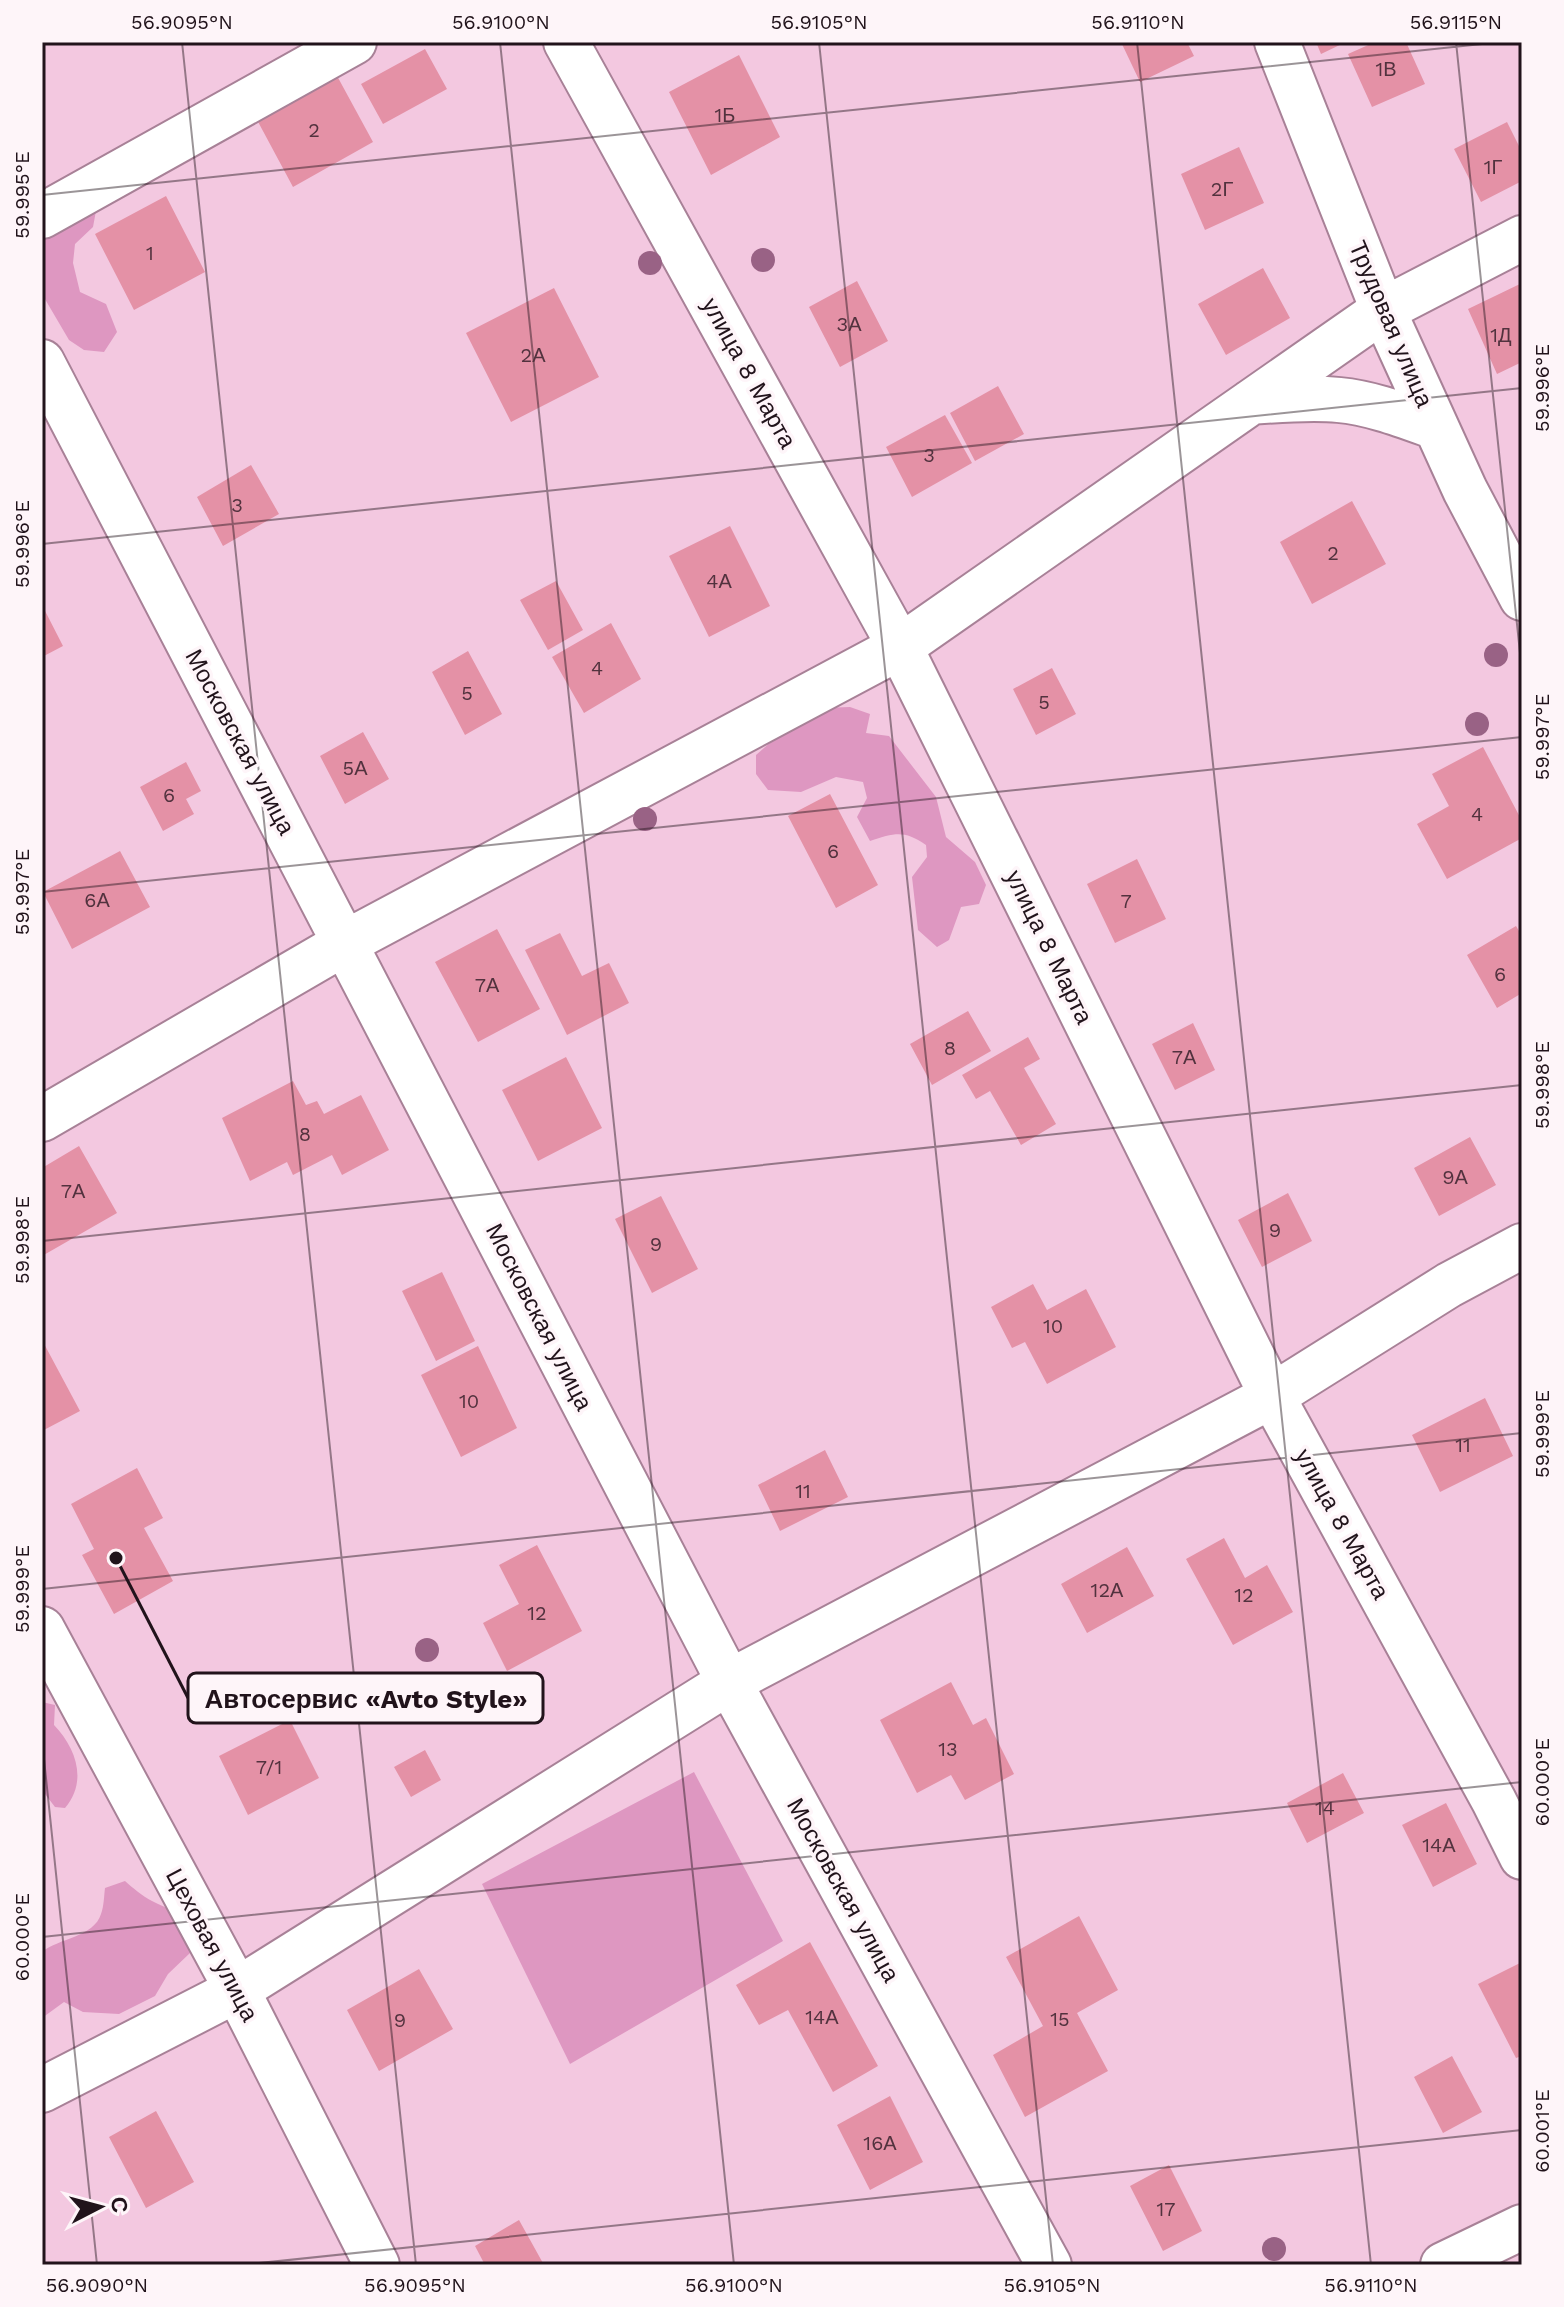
<svg xmlns="http://www.w3.org/2000/svg" width="1564" height="2307" viewBox="0 0 1564 2307" font-family="'Work Sans',sans-serif">
<style>
.green{fill:#de97c1}
.building{fill:#e491a6}
.lines{fill:none;stroke-linecap:round;stroke-linejoin:round}
.street-casing{stroke:#a88197;stroke-width:48}
.street{stroke:#fff;stroke-width:44}
.tree{fill:#996285}
.ticks{fill:none;stroke:#21131b;stroke-width:2;stroke-opacity:0.45}
.labels{text-anchor:middle;stroke-width:7;stroke-linejoin:round;paint-order:stroke}
.number-label{font-size:20px;fill:#52323e}
.street-label{font-size:24px;fill:#21131b;stroke:#fef5f9}
.leader{fill:none;stroke:#21131b;stroke-width:3}
.callout-dot{fill:#21131b;stroke:#fef5f9;stroke-width:3}
.callout{fill:#fef5f9;stroke:#21131b;stroke-width:3}
.callout-label{font-size:26px;text-anchor:middle;font-weight:bold;fill:#21131b}
.neatline{fill:none;stroke:#21131b;stroke-width:3}
.ticks-label{font-size:20px;text-anchor:middle;fill:#21131b}
</style>
<rect width="100%" height="100%" fill="#f3c8e0"/>
<path class="green" d="M 98,200 L 93,227 L 75,244 L 73,263 L 80,292 L 106,304 L 117,332 L 104,352 L 84,350 L 69,340 L 42,294 L 42,225 Z
M 850,707 L 870,714 L 866,733 L 889,736 L 936,797 L 946,837 L 975,862 L 986,885 L 979,904 L 961,907 L 949,940 L 937,947 L 918,930 L 912,877 L 927,857 L 926,845 C 904,830 895,833 870,841 L 857,817 L 867,798 L 863,782 L 836,777 L 801,792 L 768,790 L 756,774 L 756,755 L 782,732 L 821,708 Z
M 42,1702 L 55,1705 L 54,1725 C 76,1748 88,1781 65,1808 L 55,1807 L 42,1790 Z
M 694,1772 L 783,1941 L 570,2064 L 482,1884 Z
M 125,1881 C 133,1888 142,1896 152,1901 C 183,1916 190,1915 190,1953 L 168,1974 L 155,1996 L 119,2014 L 83,2012 L 64,2002 L 42,2018 L 42,1952 C 59,1938 94,1937 101,1914 C 104,1906 104,1896 105,1888 Z"/>
<path class="building" d="M 1121,42 L 1187,42 L 1194,56 L 1140,82 Z
M 1316,42 L 1346,42 L 1321,54 Z
M 1375,42 L 1406,42 L 1425,84 L 1372,107 L 1348,54 Z
M 425,49 L 447,89 L 383,124 L 361,84 Z
M 739,55 L 780,137 L 711,175 L 669,92 Z
M 336,74 L 373,142 L 293,187 L 256,118 Z
M 1507,122 L 1522,152 L 1522,181 L 1481,202 L 1454,149 Z
M 1239,147 L 1264,203 L 1205,230 L 1181,174 Z
M 166,196 L 205,272 L 134,310 L 95,234 Z
M 1263,268 L 1290,318 L 1226,355 L 1198,304 Z
M 857,281 L 888,341 L 840,367 L 809,307 Z
M 1522,283 L 1522,362 L 1497,374 L 1468,309 Z
M 554,288 L 599,377 L 511,422 L 466,333 Z
M 998,386 L 1024,434 L 975,461 L 950,413 Z
M 945,415 L 972,463 L 912,497 L 886,447 Z
M 251,465 L 279,514 L 223,546 L 197,497 Z
M 1352,501 L 1386,564 L 1312,604 L 1280,542 Z
M 730,526 L 770,606 L 709,637 L 669,556 Z
M 556,581 L 583,630 L 548,650 L 520,600 Z
M 42,605 L 63,646 L 42,657 Z
M 611,623 L 641,679 L 584,713 L 552,657 Z
M 468,651 L 502,714 L 465,735 L 432,672 Z
M 1052,668 L 1076,714 L 1036,735 L 1013,689 Z
M 363,732 L 389,779 L 345,804 L 320,756 Z
M 1483,747 L 1522,821 L 1522,838 L 1447,879 L 1417,824 L 1449,806 L 1432,774 Z
M 186,762 L 201,791 L 186,799 L 194,814 L 163,831 L 140,787 Z
M 830,794 L 878,885 L 836,908 L 788,816 Z
M 120,851 L 150,907 L 72,949 L 43,892 Z
M 1137,859 L 1166,919 L 1115,943 L 1087,884 Z
M 1516,926 L 1522,936 L 1522,993 L 1497,1008 L 1467,955 Z
M 497,929 L 540,1009 L 478,1042 L 435,962 Z
M 560,933 L 582,976 L 609,963 L 629,1003 L 567,1035 L 525,950 Z
M 968,1011 L 991,1051 L 932,1085 L 910,1044 Z
M 1193,1023 L 1215,1070 L 1175,1090 L 1152,1044 Z
M 1028,1037 L 1040,1059 L 1024,1068 L 1056,1124 L 1021,1145 L 990,1091 L 976,1099 L 962,1075 Z
M 566,1057 L 602,1128 L 538,1161 L 502,1090 Z
M 293,1081 L 306,1105 L 317,1101 L 324,1114 L 361,1095 L 389,1150 L 342,1175 L 332,1155 L 293,1175 L 287,1162 L 250,1181 L 222,1118 Z
M 1470,1137 L 1496,1185 L 1439,1216 L 1414,1168 Z
M 79,1146 L 117,1213 L 42,1256 L 42,1168 Z
M 1288,1193 L 1312,1241 L 1262,1267 L 1238,1220 Z
M 661,1196 L 698,1269 L 652,1293 L 615,1219 Z
M 442,1272 L 475,1341 L 436,1361 L 402,1291 Z
M 1033,1284 L 1047,1310 L 1086,1289 L 1116,1347 L 1047,1384 L 1025,1342 L 1012,1348 L 991,1307 Z
M 42,1340 L 80,1411 L 42,1431 Z
M 478,1346 L 517,1428 L 461,1457 L 421,1375 Z
M 1485,1398 L 1513,1456 L 1440,1492 L 1412,1435 Z
M 825,1450 L 848,1497 L 780,1531 L 758,1485 Z
M 137,1468 L 163,1518 L 144,1528 L 173,1581 L 114,1614 L 82,1555 L 94,1549 L 71,1504 Z
M 1224,1538 L 1245,1578 L 1267,1565 L 1293,1612 L 1233,1645 L 1186,1559 Z
M 537,1545 L 582,1631 L 507,1671 L 483,1623 L 519,1604 L 499,1565 Z
M 1127,1547 L 1154,1596 L 1087,1633 L 1061,1584 Z
M 951,1682 L 973,1725 L 986,1718 L 1014,1774 L 965,1800 L 951,1775 L 917,1793 L 880,1720 Z
M 290,1720 L 319,1778 L 248,1815 L 219,1756 Z
M 425,1750 L 441,1780 L 411,1797 L 394,1767 Z
M 1343,1773 L 1364,1813 L 1307,1843 L 1287,1803 Z
M 1446,1803 L 1477,1864 L 1433,1887 L 1402,1825 Z
M 1079,1916 L 1118,1990 L 1077,2013 L 1108,2071 L 1025,2117 L 993,2055 L 1043,2026 L 1006,1957 Z
M 810,1942 L 878,2066 L 833,2092 L 788,2010 L 759,2025 L 736,1985 Z
M 1522,1962 L 1522,2056 L 1516,2058 L 1478,1984 Z
M 419,1969 L 453,2029 L 379,2071 L 347,2010 Z
M 1452,2056 L 1482,2112 L 1443,2133 L 1414,2077 Z
M 890,2096 L 923,2162 L 870,2190 L 837,2125 Z
M 156,2111 L 194,2182 L 146,2208 L 109,2137 Z
M 1169,2165 L 1202,2231 L 1163,2251 L 1130,2186 Z
M 519,2220 L 544,2265 L 485,2265 L 475,2246 Z"/>
<g class="lines">
<g class="street-casing">
<path id="street" d="M 566,42 L 900,647 L 1272,1396 L 1494,1801 L 1522,1857
M 1277,42 L 1383,310 L 1465,490 L 1522,598
M 42,216 L 354,42
M 42,362 L 729,1682 L 1049,2265
M 1251,402 C 1280,400 1310,397 1339,400 C 1372,403 1405,416 1436,427
M 42,1119 L 345,943 L 900,647 L 1383,310 L 1522,238
M 42,1629 L 237,1990 L 377,2265
M 42,2090 L 237,1990 L 729,1682 L 1272,1396 L 1449,1285 L 1522,1246
M 1443,2265 L 1522,2227"/>
</g>
<use href="#street" class="street"/>
</g>
<g class="tree">
<circle cx="763" cy="260" r="12"/>
<circle cx="650" cy="263" r="12"/>
<circle cx="1496" cy="655" r="12"/>
<circle cx="1477" cy="724" r="12"/>
<circle cx="645" cy="819" r="12"/>
<circle cx="427" cy="1650" r="12"/>
<circle cx="1274" cy="2249" r="12"/>
</g>
<path class="ticks" d="M 182,42 L 416,2265M 500,42 L 734,2265M 819,42 L 1053,2265M 1137,42 L 1371,2265M 1456,42 L 1522,672M 42,195 L 1501,42M 42,544 L 1522,388M 42,892 L 1522,737M 42,1241 L 1522,1085M 42,1589 L 1522,1433M 42,1740 L 97,2265M 42,1937 L 1522,1782M 241,2265 L 1522,2130"/>
<g class="labels">
<g class="number-label">
<text x="1386" y="76">1В</text>
<text x="725" y="122">1Б</text>
<text x="314" y="137">2</text>
<text x="1493" y="174">1Г</text>
<text x="1222" y="196">2Г</text>
<text x="150" y="260">1</text>
<text x="849" y="331">3А</text>
<text x="1501" y="342">1Д</text>
<text x="533" y="362">2А</text>
<text x="929" y="462">3</text>
<text x="237" y="512">3</text>
<text x="1333" y="560">2</text>
<text x="719" y="588">4А</text>
<text x="597" y="675">4</text>
<text x="467" y="700">5</text>
<text x="1044" y="709">5</text>
<text x="355" y="775">5А</text>
<text x="169" y="802">6</text>
<text x="1477" y="821">4</text>
<text x="833" y="858">6</text>
<text x="97" y="907">6А</text>
<text x="1126" y="908">7</text>
<text x="1500" y="981">6</text>
<text x="487" y="992">7А</text>
<text x="950" y="1055">8</text>
<text x="1184" y="1064">7А</text>
<text x="305" y="1141">8</text>
<text x="1455" y="1184">9А</text>
<text x="73" y="1198">7А</text>
<text x="1275" y="1237">9</text>
<text x="656" y="1251">9</text>
<text x="1053" y="1333">10</text>
<text x="469" y="1408">10</text>
<text x="1463" y="1452">11</text>
<text x="803" y="1498">11</text>
<text x="1107" y="1597">12А</text>
<text x="1244" y="1602">12</text>
<text x="537" y="1620">12</text>
<text x="948" y="1756">13</text>
<text x="269" y="1774">7/1</text>
<text x="1325" y="1815">14</text>
<text x="1439" y="1852">14А</text>
<text x="822" y="2024">14А</text>
<text x="1060" y="2026">15</text>
<text x="400" y="2027">9</text>
<text x="880" y="2150">16А</text>
<text x="1166" y="2216">17</text>
</g>
<g class="street-label">
<text transform="translate(1391 324) rotate(67)" y="8">Трудовая улица</text>
<text transform="translate(749 373) rotate(61)" y="8">улица 8 Марта</text>
<text transform="translate(240 742) rotate(62)" y="8">Московская улица</text>
<text transform="translate(1049 947) rotate(64)" y="8">улица 8 Марта</text>
<text transform="translate(539 1317) rotate(63)" y="8">Московская улица</text>
<text transform="translate(1342 1524) rotate(61)" y="8">улица 8 Марта</text>
<text transform="translate(843 1890) rotate(61)" y="8">Московская улица</text>
<text transform="translate(212 1945) rotate(62)" y="8">Цеховая улица</text>
</g>
</g>
<path class="leader" d="M116 1558L188 1698"/>
<circle class="callout-dot" cx="116" cy="1558" r="8"/>
<rect class="callout" x="188" y="1673" width="355" height="50" rx="8"/>
<g class="callout-label">
<text x="366" y="1708">Автосервис «Avto Style»</text>
</g>
<rect width="1564" height="2307" fill="none" stroke="#fef5f9" stroke-width="88"/>
<g transform="translate(100 2207) rotate(84)" stroke="#fef5f9" stroke-width="6" paint-order="stroke">
<path d="M0-6L14 30L0 20L-14 30Z" fill="#21131b"/>
<text y="-12" font-size="22" font-weight="bold" text-anchor="middle" fill="#21131b">С</text>
</g>
<rect x="44" y="44" width="1476" height="2219" class="neatline"/>
<g class="ticks-label">
<text x="182" y="29">56.9095°N</text>
<text x="501" y="29">56.9100°N</text>
<text x="819" y="29">56.9105°N</text>
<text x="1138" y="29">56.9110°N</text>
<text x="1456" y="29">56.9115°N</text>
<text transform="translate(22 195) rotate(-90)" y="7">59.995°E</text>
<text transform="translate(1542 388) rotate(-90)" y="7">59.996°E</text>
<text transform="translate(22 544) rotate(-90)" y="7">59.996°E</text>
<text transform="translate(1542 737) rotate(-90)" y="7">59.997°E</text>
<text transform="translate(22 892) rotate(-90)" y="7">59.997°E</text>
<text transform="translate(1542 1085) rotate(-90)" y="7">59.998°E</text>
<text transform="translate(22 1240) rotate(-90)" y="7">59.998°E</text>
<text transform="translate(1542 1434) rotate(-90)" y="7">59.999°E</text>
<text transform="translate(22 1589) rotate(-90)" y="7">59.999°E</text>
<text transform="translate(1542 1782) rotate(-90)" y="7">60.000°E</text>
<text transform="translate(22 1937) rotate(-90)" y="7">60.000°E</text>
<text transform="translate(1542 2131) rotate(-90)" y="7">60.001°E</text>
<text x="97" y="2292">56.9090°N</text>
<text x="415" y="2292">56.9095°N</text>
<text x="734" y="2292">56.9100°N</text>
<text x="1052" y="2292">56.9105°N</text>
<text x="1371" y="2292">56.9110°N</text>
</g>
</svg>
